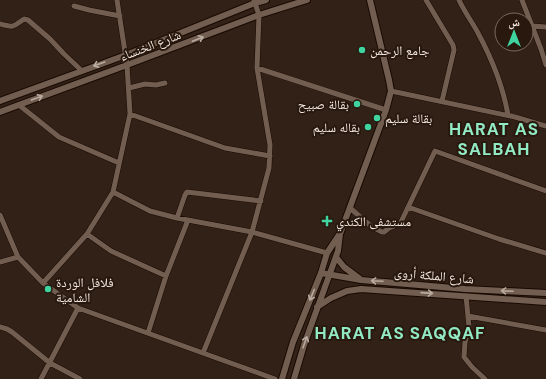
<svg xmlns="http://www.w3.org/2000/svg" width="546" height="379" viewBox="0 0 546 379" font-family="'DM Sans','Noto Naskh Arabic',sans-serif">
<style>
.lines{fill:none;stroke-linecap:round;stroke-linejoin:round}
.minor-casing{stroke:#190a02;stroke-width:6}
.tertiary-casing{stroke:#190a02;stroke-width:8}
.minor{stroke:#715e50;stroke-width:5}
.tertiary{stroke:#715e50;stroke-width:6}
.oneway{stroke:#b9aa9f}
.poi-dot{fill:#40d4a1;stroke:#28180d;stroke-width:1.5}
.labels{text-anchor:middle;stroke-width:4;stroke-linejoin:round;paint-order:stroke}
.street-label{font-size:13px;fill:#f4e8e0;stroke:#28180d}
.poi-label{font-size:13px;fill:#f4e8e0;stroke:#28180d;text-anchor:start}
.district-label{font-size:17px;font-weight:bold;letter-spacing:1px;fill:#92eac5;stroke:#28180d}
</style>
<rect width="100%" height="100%" fill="#322116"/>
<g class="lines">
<g class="minor-casing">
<path id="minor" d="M 117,0 L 127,65 L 130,114 L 113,192 L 87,234 L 111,251 L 166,276
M 426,0 L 453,45 L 454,50 L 442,101
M 459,0 C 464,11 472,22 478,33 C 492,59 503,86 508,115
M 522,0 L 541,49 L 546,65
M 74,6 L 89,10 L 120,16
M 0,24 C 14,28 13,27 24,19 L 28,20 L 50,39 L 64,54 L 82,71
M 532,26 L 546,27
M 257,68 L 386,110
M 129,88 L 145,84 L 156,85 L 165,83
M 391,91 L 515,117 L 546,126
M 19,105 L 59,137 L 119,163
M 130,114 L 225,148 L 270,156
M 113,192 L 150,211 L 177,218 L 252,232 L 327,253
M 408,207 L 499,239 L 546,253
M 350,208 L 372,227 L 382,232 L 384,232 L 389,228 L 400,224 L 435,151 L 546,191
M 0,215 L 18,257 L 43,283 L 78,308 L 275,379
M 177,218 L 185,195 L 187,192 L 261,201
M 0,262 L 18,257
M 43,283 L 87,234
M 466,296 L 469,327 L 465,342 L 464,357 L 472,367 L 485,379
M 468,316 L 546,330
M 0,327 L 7,329 L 12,332 L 50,363 L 80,379
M 148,333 L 166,276 L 188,220
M 203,353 L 252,232 L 269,168 L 270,145 L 257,68 L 259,15 L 254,0
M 41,379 L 78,308"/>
</g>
<g class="tertiary-casing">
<path id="tertiary" d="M 0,101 L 126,55 L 255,3 L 266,0
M 0,112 L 127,65 L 259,15 L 307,0
M 336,257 L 344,267 L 360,279
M 321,273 L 361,280 L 465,289 L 546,293
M 317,307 L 331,298 L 347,291 L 361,289 L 546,302
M 282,379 L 293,342 L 321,273 L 327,253 L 339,235
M 294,379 L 304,345 L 338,251 L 340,234 L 386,110 L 391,91 L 389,80 L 370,0"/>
</g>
<use href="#minor" class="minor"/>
<use href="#tertiary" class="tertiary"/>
</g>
<defs><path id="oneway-shaft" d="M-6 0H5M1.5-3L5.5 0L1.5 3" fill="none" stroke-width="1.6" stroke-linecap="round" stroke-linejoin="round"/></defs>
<g class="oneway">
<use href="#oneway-shaft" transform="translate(198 39) rotate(-21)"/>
<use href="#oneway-shaft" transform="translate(99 64) rotate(160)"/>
<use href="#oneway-shaft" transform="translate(37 98) rotate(-20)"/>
<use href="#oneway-shaft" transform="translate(377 281) rotate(-177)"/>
<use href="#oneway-shaft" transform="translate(507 291) rotate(-177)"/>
<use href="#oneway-shaft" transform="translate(427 293) rotate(4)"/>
<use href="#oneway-shaft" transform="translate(312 295) rotate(112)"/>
<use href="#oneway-shaft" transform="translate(305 342) rotate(-71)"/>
</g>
<g class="poi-dot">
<circle cx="362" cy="50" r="4"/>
<circle cx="357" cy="104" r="4"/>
<circle cx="377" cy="118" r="4"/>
<circle cx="368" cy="127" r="4"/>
<path d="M325 215h4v4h4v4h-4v4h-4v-4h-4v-4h4z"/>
<circle cx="48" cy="289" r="4"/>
</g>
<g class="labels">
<g class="street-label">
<text transform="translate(150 45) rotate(-21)" y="5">شارع الخنساء</text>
<text transform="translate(434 275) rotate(5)" y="5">شارع الملكة أروى</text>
</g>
<g class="poi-label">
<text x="370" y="55">جامع الرحمن</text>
<text x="349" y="109" text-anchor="end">بقالة صبيح</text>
<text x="385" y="123">بقالة سليم</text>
<text x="360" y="132" text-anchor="end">بقاله سليم</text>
<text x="336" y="226">مستشفى الكندي</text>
<text x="56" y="287">فلافل الوردة<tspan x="56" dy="15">الشامية</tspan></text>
</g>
<g class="district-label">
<text x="494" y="135">HARAT AS<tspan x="494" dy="20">SALBAH</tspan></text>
<text x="400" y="339">HARAT AS SAQQAF</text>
</g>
</g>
<g transform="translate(514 32)"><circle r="19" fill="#28180d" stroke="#7a6b61"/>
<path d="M0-3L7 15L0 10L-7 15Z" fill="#40d4a1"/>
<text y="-6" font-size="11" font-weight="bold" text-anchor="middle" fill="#f4e8e0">ش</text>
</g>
</svg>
